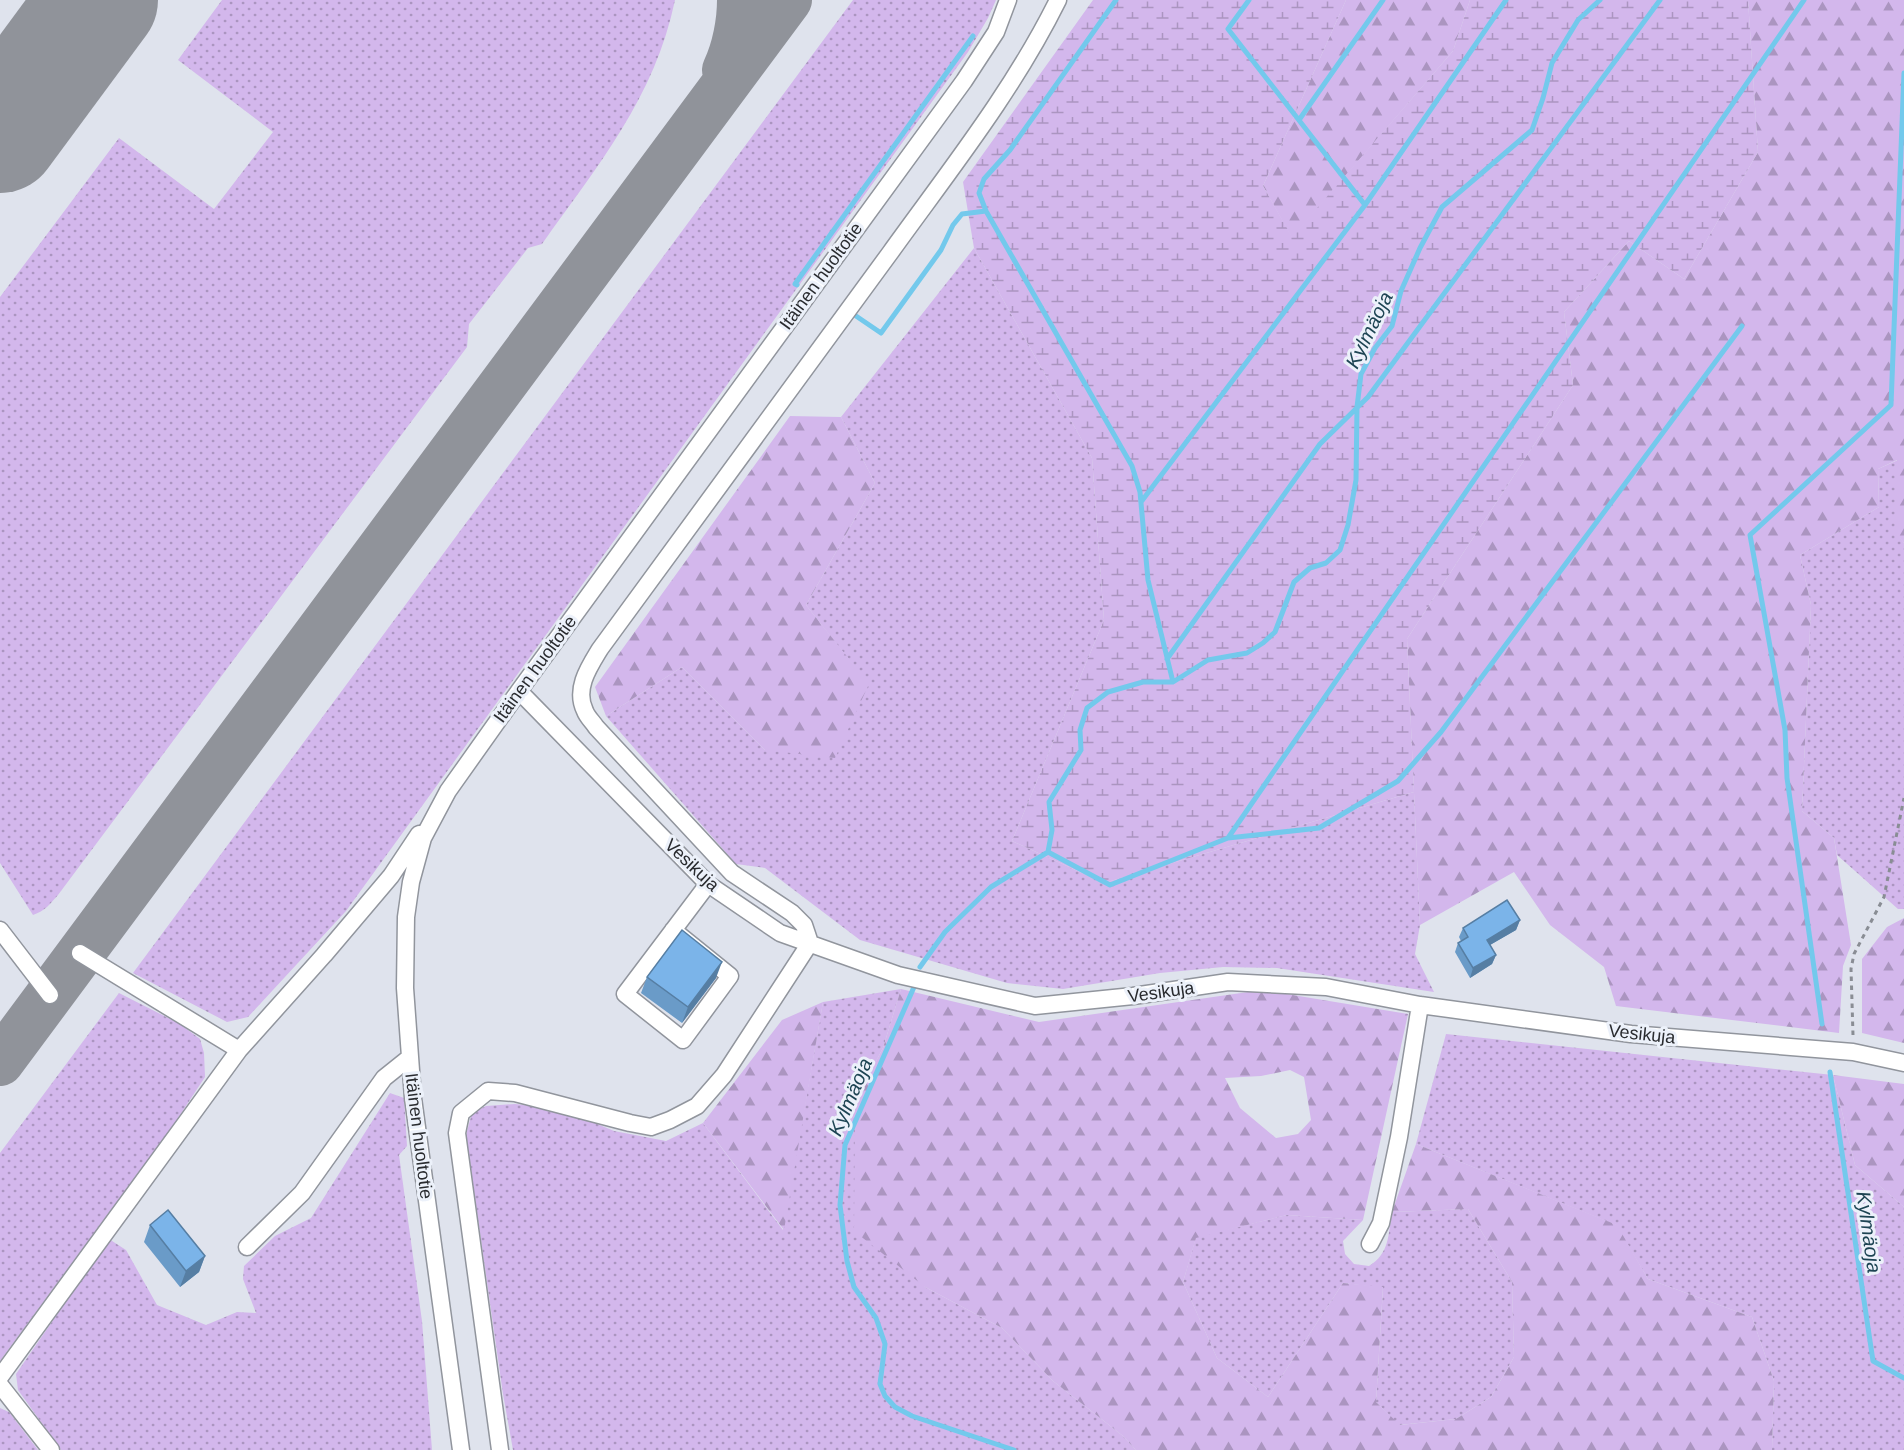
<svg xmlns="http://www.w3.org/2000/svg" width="1904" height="1450" viewBox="0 0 1904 1450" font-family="Arial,sans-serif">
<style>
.grass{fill:url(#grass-dots)}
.forest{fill:url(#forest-firs);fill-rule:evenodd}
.wetland{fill:url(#wetland-marsh)}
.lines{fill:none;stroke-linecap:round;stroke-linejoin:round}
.stream{stroke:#73c9ec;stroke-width:5}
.taxiway{stroke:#90939a;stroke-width:48}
.runway{stroke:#90939a;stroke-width:118}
.minor-casing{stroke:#91959d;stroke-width:19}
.path{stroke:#898d94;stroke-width:3;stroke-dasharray:4.5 4.5;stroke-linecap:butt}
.minor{stroke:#fff;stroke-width:16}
.wall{fill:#6a9bc8}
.shaded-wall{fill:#567ea3}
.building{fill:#7bb4e9;stroke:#567ea3;stroke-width:1.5}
.labels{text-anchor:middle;stroke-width:6;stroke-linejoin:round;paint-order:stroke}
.street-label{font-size:18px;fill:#292b2f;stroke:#ecf1fa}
.water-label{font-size:20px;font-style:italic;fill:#1d4453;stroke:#ecf1fa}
</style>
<defs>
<pattern id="grass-dots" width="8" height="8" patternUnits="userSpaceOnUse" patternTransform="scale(1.5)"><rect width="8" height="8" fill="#d3b7ec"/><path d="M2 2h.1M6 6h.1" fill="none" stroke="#ab95c0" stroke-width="1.8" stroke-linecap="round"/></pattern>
<pattern id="forest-firs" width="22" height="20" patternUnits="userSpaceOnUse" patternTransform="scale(1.5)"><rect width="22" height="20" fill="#d3b7ec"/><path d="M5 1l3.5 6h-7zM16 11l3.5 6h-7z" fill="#ab95c0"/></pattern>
<pattern id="wetland-marsh" width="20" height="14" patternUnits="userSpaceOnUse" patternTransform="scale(1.5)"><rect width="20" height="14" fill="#d3b7ec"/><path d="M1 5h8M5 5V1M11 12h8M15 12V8" fill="none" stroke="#ab95c0"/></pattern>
</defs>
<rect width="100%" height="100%" fill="#dfe3ed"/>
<path class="grass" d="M 222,0 L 675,0 C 655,97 598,165 542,244 L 528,248 L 469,324 L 467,347 L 58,895 C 50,904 45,911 33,915 L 0,863 L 0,297 L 119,138 L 214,209 L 273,132 L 178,60 Z
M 853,0 L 996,0 L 988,18 L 968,52 L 346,911 L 248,1017 L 227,1022 L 133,973 Z
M 974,248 L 1092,458 L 1104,620 L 1012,841 L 1104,883 L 1414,792 L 1420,925 L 1415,954 L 1434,992 L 1277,968 L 1223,967 L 1160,973 L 1063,989 L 1007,983 L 860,940 L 765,868 L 736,864 L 606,716 L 682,667 L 765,750 L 868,684 L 806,605 L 875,483 L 841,417 Z
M 1898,460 L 1896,532 L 1904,543 L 1904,909 L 1898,909 L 1837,855 L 1834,838 L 1802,811 L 1811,605 L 1800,555 L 1879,507 L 1878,469 Z
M 901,989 L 883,1048 L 855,1101 L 925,1287 L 1002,1328 L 1053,1381 L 1123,1436 L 1136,1450 L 513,1450 L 503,1394 L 466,1135 L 472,1113 L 486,1106 L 515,1104 L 564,1110 L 614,1131 L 666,1141 L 703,1123 L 783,1230 L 823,1002 Z
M 119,993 L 180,1024 L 200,1039 L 204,1053 L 205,1077 L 174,1124 L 0,1361 L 0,1153 Z
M 1446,1034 L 1833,1075 L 1855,1165 L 1904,1207 L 1904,1450 L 1772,1450 L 1774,1381 L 1752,1317 L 1648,1279 L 1616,1225 L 1416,1144 Z
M 390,1093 L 404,1098 L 407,1146 L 399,1155 L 422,1321 L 432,1450 L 61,1450 L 18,1390 L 16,1374 L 109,1239 L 126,1250 L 157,1305 L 206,1325 L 237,1312 L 256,1313 L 243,1279 L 244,1266 L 275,1236 L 311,1218 Z
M 1468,1209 L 1512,1282 L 1514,1357 L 1491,1397 L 1456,1419 L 1399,1425 L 1376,1402 L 1383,1288 L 1343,1283 L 1268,1397 L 1217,1358 L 1183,1282 L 1196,1237 L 1287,1215 L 1363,1220 L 1343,1241 L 1345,1254 L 1354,1264 L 1369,1266 C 1390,1253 1388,1235 1392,1212 Z
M 0,1408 L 9,1412 L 38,1450 L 0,1450 Z"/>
<path class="forest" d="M 1346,0 L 1470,0 L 1453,51 L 1292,238 L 1263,186 Z
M 1748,0 L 1904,0 L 1904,543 L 1895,532 L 1897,460 L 1878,469 L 1879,507 L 1800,555 L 1811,605 L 1802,811 L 1834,838 L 1851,945 L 1843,966 L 1839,1033 L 1616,1006 L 1604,967 L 1550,925 L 1514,872 L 1420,925 L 1407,639 L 1573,385 L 1564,312 L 1629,241 L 1684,279 L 1758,152 Z
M 790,416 L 841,417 L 875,483 L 806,605 L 869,684 L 835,758 L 765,750 L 682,667 L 606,716 L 595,687 Z
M 1904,918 L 1904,1043 L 1862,1033 L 1862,959 L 1887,927 Z
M 901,989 L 1039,1022 L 1262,990 L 1408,1014 L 1363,1220 L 1287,1215 L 1196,1238 L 1183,1282 L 1217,1358 L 1268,1397 L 1343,1283 L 1383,1287 L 1376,1402 L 1400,1425 L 1456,1419 L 1491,1397 L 1514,1357 L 1512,1282 L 1468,1209 L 1392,1212 L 1416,1144 L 1617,1225 L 1648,1279 L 1752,1317 L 1774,1381 L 1772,1450 L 1136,1450 L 1123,1436 L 1053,1381 L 1002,1328 L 925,1287 L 854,1231 L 855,1101 L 883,1048 ZM 1290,1070 L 1304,1077 L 1311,1120 L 1298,1134 L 1276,1138 L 1240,1108 L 1225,1078 L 1261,1076 Z
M 823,1002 L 784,1230 L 703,1123 L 782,1020 Z
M 1833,1075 L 1904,1084 L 1904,1207 L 1855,1165 Z"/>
<path class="wetland" d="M 1093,0 L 1346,0 L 1263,186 L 1292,237 L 1453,51 L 1470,0 L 1748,0 L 1758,152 L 1684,279 L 1629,241 L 1564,312 L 1573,385 L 1407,639 L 1414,792 L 1104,883 L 1012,841 L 1104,620 L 1092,458 L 974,248 L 963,182 Z"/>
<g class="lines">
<path class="stream" d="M 1116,0 L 1010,150 L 984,179 L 979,193 L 986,211 L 1132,466 L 1140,492 L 1148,580 L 1173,682
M 1299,120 L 1383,0
M 1365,205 L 1506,0
M 797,285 L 795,284 L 973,36
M 856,316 L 881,333 L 941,250 L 953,225 L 962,214 L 986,211
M 1141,502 L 1365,205 L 1228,29 L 1249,0
M 1167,659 L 1320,444 L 1368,397 L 1660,0
M 1228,838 L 1319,828 L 1398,781 L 1441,732 L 1742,326
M 1048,852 L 1110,885 L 1228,838 L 1804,0
M 920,967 L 945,932 L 991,887 L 1048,852 L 1052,830 L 1049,802 L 1081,750 L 1080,730 L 1087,708 L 1108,692 L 1143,682 L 1173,682 L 1208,660 L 1247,653 L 1263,643 L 1275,632 L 1294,582 L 1310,568 L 1326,563 L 1340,550 L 1348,525 L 1356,480 L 1357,407 L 1361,374 L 1375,348 L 1392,326 L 1401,291 L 1420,248 L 1442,207 L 1532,130 L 1543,98 L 1552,63 L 1578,20 L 1600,0
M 914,987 L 845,1145 L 840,1205 L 847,1261 L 854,1287 L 876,1318 L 885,1344 L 880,1384 L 885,1396 L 895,1407 L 912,1416 L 1014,1450
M 1822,1024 L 1787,778 L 1785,730 L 1750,535 L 1891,405 L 1904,73
M 1830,1072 L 1873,1361 L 1904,1378"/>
<path class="taxiway" d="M 726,70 C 736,49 741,22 741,0
M 0,1062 L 788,0"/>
<path class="runway" d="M 0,134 L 99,0"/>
<g class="minor-casing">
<path id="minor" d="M 519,691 L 708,884 L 780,933 L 898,975 L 1035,1006 L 1133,996 L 1228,982 L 1326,987 L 1420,1005 L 1631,1034 L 1853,1052 L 1904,1063
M 0,930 L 50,995
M 673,930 L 730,976 L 683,1040 L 625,994 L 708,884
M 810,943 L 804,925 L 792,913 L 732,873 L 596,727 C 593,722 587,717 585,711 C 574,689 589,667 600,649 C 697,518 794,386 890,253 C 949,171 1013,91 1058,0
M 80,953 L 239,1050
M 1370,1244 L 1381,1223 L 1399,1137 L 1420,1005
M 247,1247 L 302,1193 L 384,1078 L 409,1058
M 0,1377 L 239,1050 L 324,955 L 391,876 L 419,834
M 0,1385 L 51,1450
M 461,1450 L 413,1098 L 405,988 L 406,917 L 411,882 L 423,838 L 448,791 L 519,691 L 964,81 L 996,32 L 1008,0
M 500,1450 L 457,1133 L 461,1113 L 488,1091 L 515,1093 L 630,1123 L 651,1127 L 670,1120 L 697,1106 L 724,1075 L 810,943"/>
</g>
<path class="path" d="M 1853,1035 L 1851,969 L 1854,954 L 1884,897 L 1904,798"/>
<use href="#minor" class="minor"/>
</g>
<path class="wall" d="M 1520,920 L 1516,930 L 1490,945 L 1496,955 L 1492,964 L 1470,978 L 1455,952 L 1458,943 L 1461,941 L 1459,937 L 1463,928 Z
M 647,977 L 716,978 L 682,1023 L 641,993 Z
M 150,1225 L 205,1256 L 199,1272 L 180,1287 L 144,1242 Z"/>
<path class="shaded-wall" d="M 1520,920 L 1516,930 L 1483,949 L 1487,940 Z
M 1496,955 L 1492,964 L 1470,978 L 1473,968 Z
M 722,962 L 716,978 L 682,1023 L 688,1007 Z
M 205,1256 L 199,1272 L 180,1287 L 186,1271 Z"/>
<path class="building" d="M 1507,900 L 1520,920 L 1487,940 L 1496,955 L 1473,968 L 1458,943 L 1468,937 L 1463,928 Z
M 682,930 L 722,962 L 688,1007 L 647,977 Z
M 168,1210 L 205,1256 L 186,1271 L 150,1225 Z"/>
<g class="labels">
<g class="street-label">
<text transform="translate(821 276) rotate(-54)" y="6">Itäinen huoltotie</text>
<text transform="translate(535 669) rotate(-54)" y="6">Itäinen huoltotie</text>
<text transform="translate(692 865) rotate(43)" y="6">Vesikuja</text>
<text transform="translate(1161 992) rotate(-8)" y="6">Vesikuja</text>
<text transform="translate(1642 1034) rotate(6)" y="6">Vesikuja</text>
<text transform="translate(419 1136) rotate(83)" y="6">Itäinen huoltotie</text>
</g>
<g class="water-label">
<text transform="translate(1369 330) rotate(-64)" y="7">Kylmäoja</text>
<text transform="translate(850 1097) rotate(-67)" y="7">Kylmäoja</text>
<text transform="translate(1869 1232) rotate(82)" y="7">Kylmäoja</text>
</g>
</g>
</svg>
